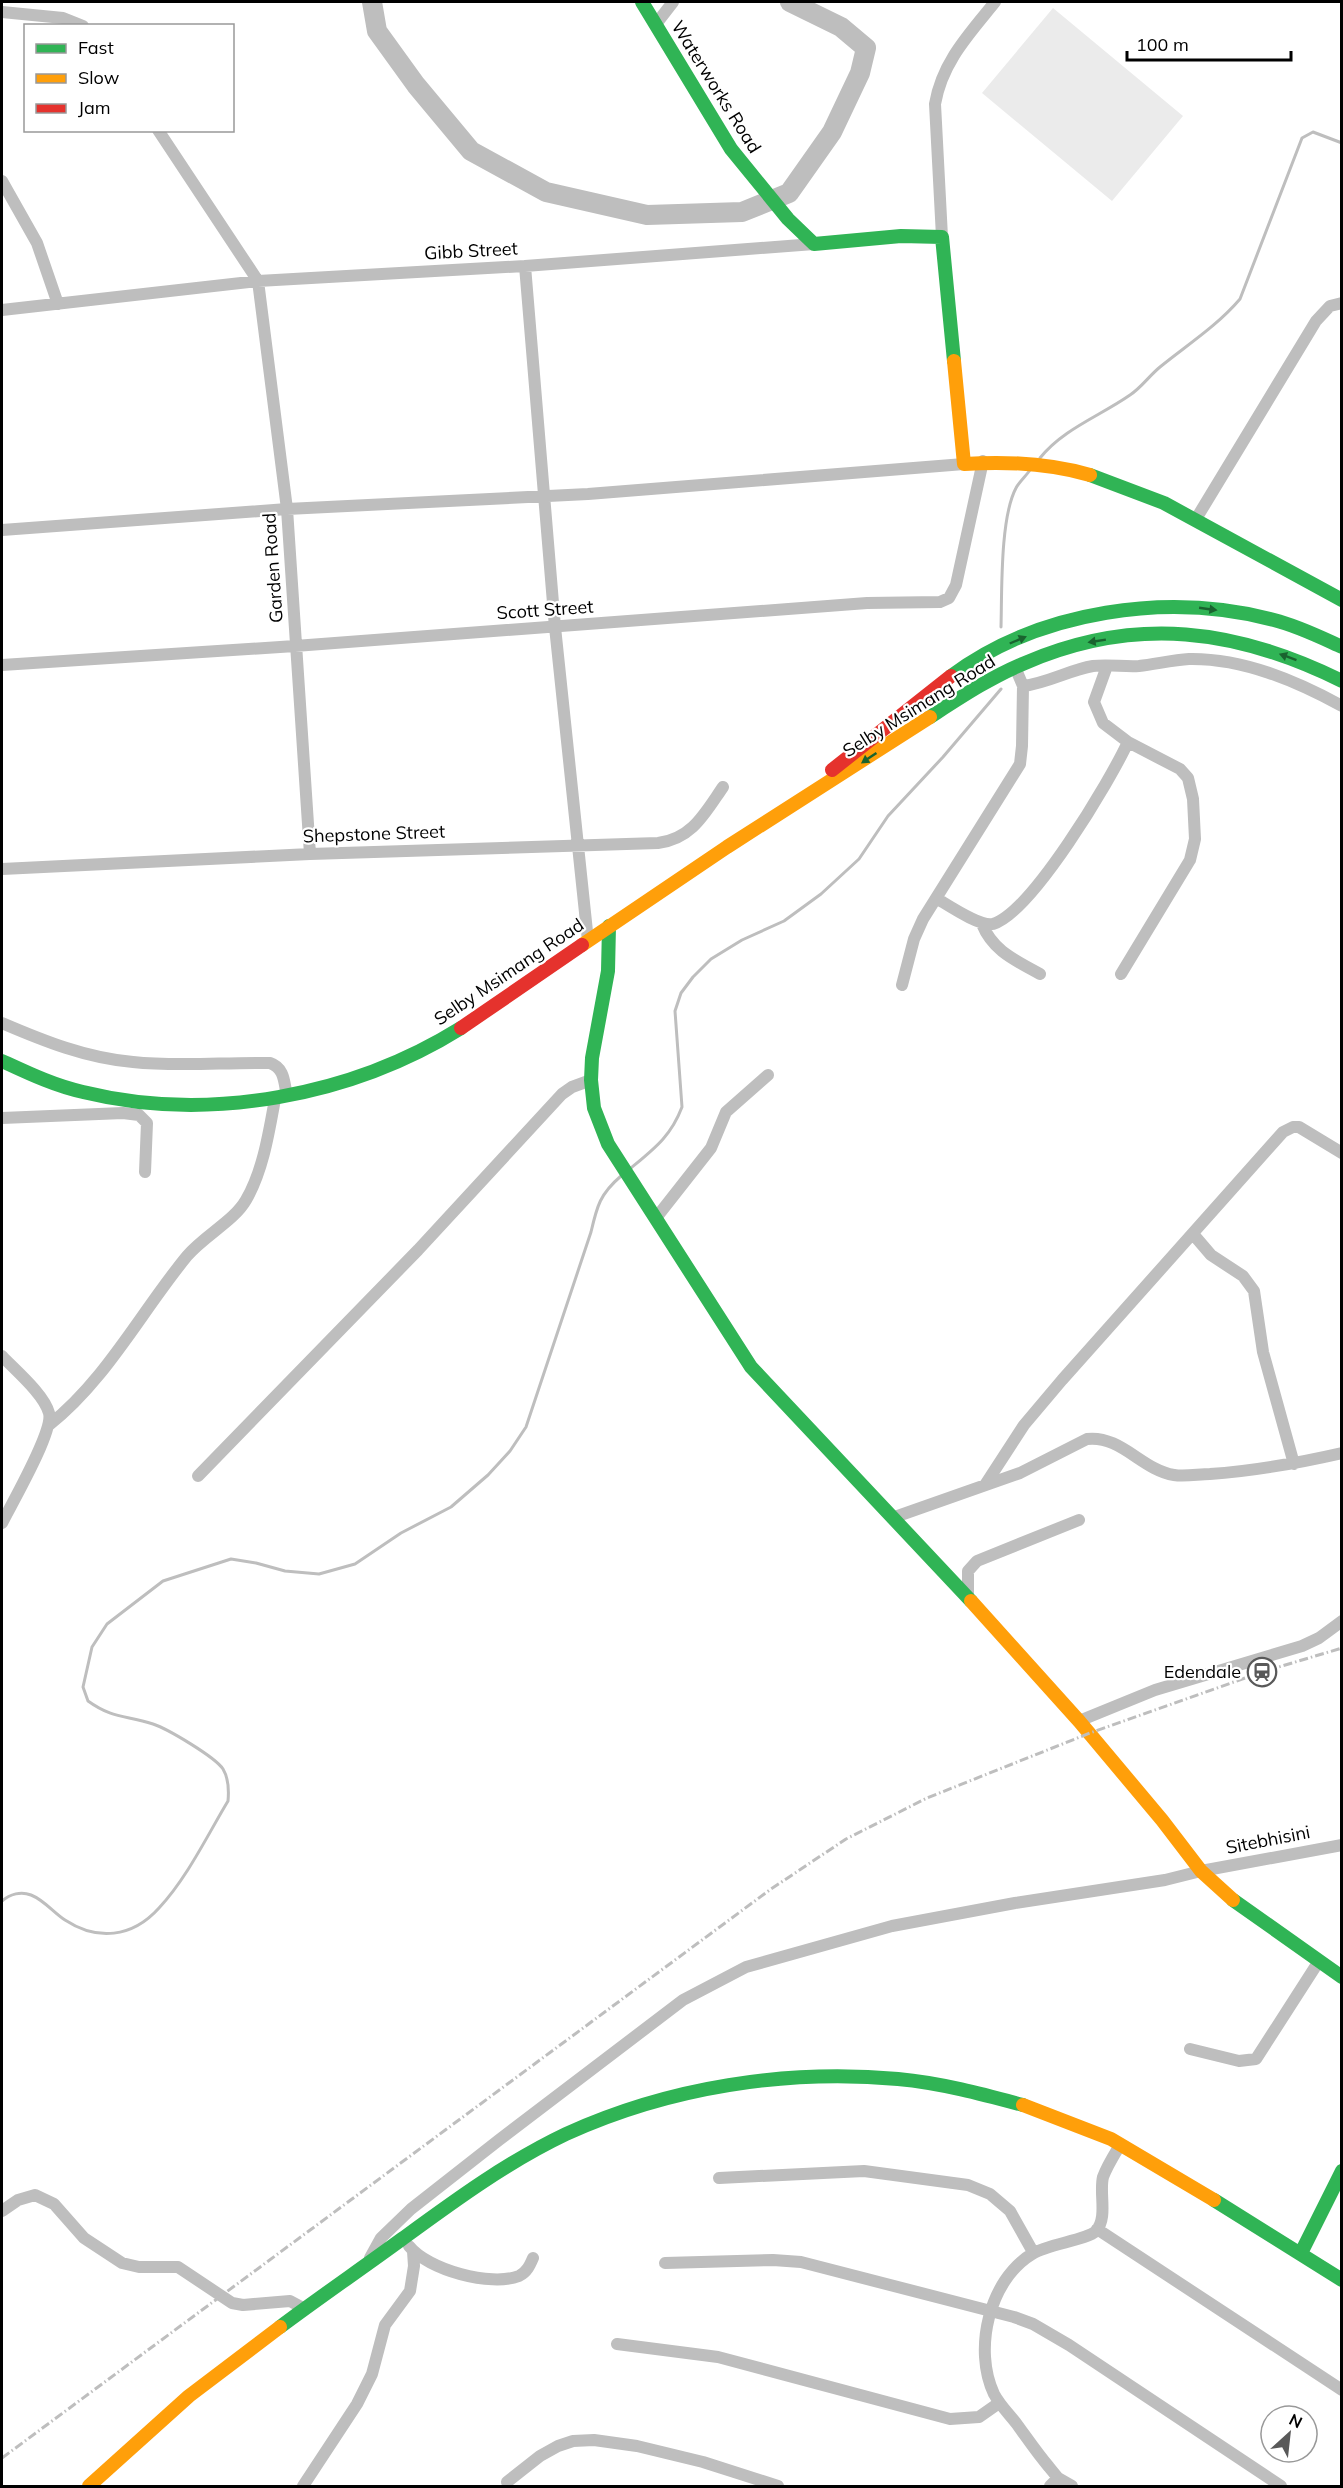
<svg xmlns="http://www.w3.org/2000/svg" width="1343" height="2488" viewBox="0 0 1343 2488" font-family="Mulish,sans-serif">
<style>
.pitch{fill:#ebebeb}
.lines{fill:none;stroke-linecap:round;stroke-linejoin:round}
.stream{stroke:#bebebe;stroke-width:3}
.river{stroke:#bebebe;stroke-width:20}
.street{stroke:#bebebe;stroke-width:12}
.fast{stroke:#30b455;stroke-width:14}
.slow{stroke:#ff9f0a;stroke-width:14}
.jam{stroke:#e5322d;stroke-width:14}
.rail{stroke:#bebebe;stroke-width:3;stroke-dasharray:9 3 1.5 3;stroke-linecap:butt}
.oneway{fill:#1a632f}
.labels{text-anchor:middle;stroke-width:4.5;stroke-linejoin:round;paint-order:stroke}
.street-label{font-size:18px;fill:#000;stroke:#fff}
.poi-label{font-size:18px;fill:#000;stroke:#fff;text-anchor:end}
</style>
<rect width="100%" height="100%" fill="#fff"/>
<path class="pitch" d="M 1053,8 L 1183,116 L 1112,201 L 982,93 Z"/>
<g class="lines">
<path class="stream" d="M 1040,458 C 1063,429 1100,416 1130,395 C 1141,388 1149,376 1160,367 C 1187,345 1217,326 1240,299 L 1302,138 L 1313,132 L 1342,143
M 1001,627 C 1002,592 1000,518 1016,488 C 1019,482 1026,476 1030,470
M 631,1168 C 655,1148 671,1136 682,1107 L 675,1011 L 681,993 L 693,977 L 711,959 L 742,940 L 784,921 L 821,894 L 859,859 L 888,816 L 943,757 L 1001,689
M 2,1901 C 10,1894 21,1891 31,1895 C 44,1900 54,1913 65,1920 C 97,1941 132,1938 159,1908 C 187,1878 207,1836 228,1801 C 229,1790 229,1779 223,1769 C 215,1757 168,1729 153,1724 C 126,1715 113,1719 88,1701 L 83,1687 L 92,1647 L 107,1624 L 163,1581 L 231,1559 L 256,1563 L 285,1571 L 319,1574 L 355,1564 L 401,1533 L 451,1507 L 488,1475 L 510,1451 L 526,1427 L 591,1232 C 597,1206 600,1194 621,1176"/>
<path class="river" d="M 372,2 L 377,31 L 416,85 L 471,151 L 546,192 L 647,215 L 742,212 L 789,193 L 832,132 L 860,73 L 866,48 L 841,27 L 790,2"/>
<path class="street" d="M 2,12 L 63,18 L 83,26
M 656,24 L 673,2
M 158,130 L 258,281 L 287,509 L 310,854
M 2,181 L 37,243 L 58,304
M 942,237 L 935,104 C 942,62 970,33 995,2
M 525,266 L 555,627 L 588,941
M 2,310 L 258,281 L 525,266 L 814,244
M 1196,519 L 1316,321 L 1330,306 L 1342,303
M 2,530 L 287,509 L 588,494 L 964,464
M 2,665 L 295,646 L 867,603 L 940,602 L 949,598 L 956,585 L 983,461
M 1107,666 L 1094,702 L 1103,723 L 1128,742 L 1180,769 L 1188,778 L 1193,799 L 1195,839 L 1190,860 L 1121,974
M 1023,686 C 1048,683 1069,670 1093,666 C 1108,664 1124,667 1139,666 C 1156,664 1173,660 1189,659 C 1243,658 1296,681 1342,706
M 2,869 L 310,854 L 658,843 C 692,839 705,813 723,787
M 936,898 C 948,905 980,927 993,924 C 1032,912 1110,781 1128,742
M 982,924 C 993,951 1015,960 1040,974
M 902,985 L 914,939 L 923,919 L 1020,764 L 1022,746 L 1023,686 L 1015,667
M 2,1023 C 44,1041 86,1058 133,1062 C 178,1067 225,1062 270,1063 C 285,1068 284,1083 287,1096
M 2,1118 L 123,1113 L 139,1115 L 147,1123 L 145,1172
M 656,1218 L 711,1148 L 726,1112 L 768,1075
M 1193,1234 L 1211,1255 L 1243,1276 L 1254,1291 L 1263,1352 L 1294,1464
M 2,1356 C 15,1370 44,1394 49,1413 C 54,1431 12,1503 2,1523
M 49,1425 C 106,1380 141,1312 187,1256 C 205,1235 234,1221 246,1200 C 263,1171 269,1132 275,1099
M 198,1476 L 418,1250 L 562,1094 L 572,1087 L 591,1080
M 985,1485 L 1024,1425 L 1062,1380 L 1283,1132 L 1293,1127 L 1299,1127 L 1342,1153
M 892,1518 L 1020,1473 L 1087,1439 C 1121,1435 1142,1470 1174,1475 C 1185,1477 1199,1474 1210,1474 C 1255,1471 1298,1463 1342,1453
M 968,1597 L 968,1571 L 977,1561 L 1079,1520
M 1079,1721 L 1155,1690 L 1302,1646 L 1319,1638 L 1342,1621
M 1190,2049 L 1239,2061 L 1256,2059 L 1319,1961
M 719,2178 L 864,2171 L 968,2185 L 990,2194 L 1010,2211 L 1033,2252
M 2,2211 L 18,2200 L 35,2195 L 54,2204 L 84,2238 L 122,2263 L 139,2267 L 178,2267 L 232,2303 L 243,2305 L 290,2301 L 303,2308
M 1097,2229 L 1342,2390
M 409,2246 C 428,2270 491,2287 519,2276 C 527,2272 530,2265 533,2258
M 370,2258 L 381,2238 L 411,2209 L 499,2140 L 683,2000 L 746,1967 L 892,1926 L 1015,1903 L 1165,1880 L 1201,1871 L 1342,1845
M 665,2263 L 773,2260 L 801,2262 L 1014,2317 L 1033,2324 L 1069,2345 L 1281,2486
M 617,2344 L 718,2357 L 950,2419 L 979,2417 L 999,2403
M 507,2482 L 540,2456 L 558,2446 L 573,2441 L 594,2440 L 637,2446 L 703,2462 L 778,2486
M 303,2486 L 357,2404 L 372,2374 L 385,2325 L 410,2291 L 414,2266 L 413,2251
M 1050,2486 L 1058,2478
M 1072,2486 L 1058,2478 L 1049,2467 C 1037,2453 1027,2438 1016,2423 C 1008,2413 1000,2405 994,2394 C 973,2350 989,2280 1032,2254 C 1048,2244 1087,2240 1096,2231 C 1108,2218 1099,2193 1103,2177 C 1107,2166 1114,2155 1120,2145"/>
<path class="fast" d="M 642,2 L 731,149 L 788,219 L 814,244 L 901,236 L 942,237 L 954,361
M 1090,475 L 1164,503 L 1342,600
M 951,676 C 1040,610 1168,592 1274,620 C 1298,626 1320,637 1342,647
M 930,717 C 961,697 991,677 1025,663 C 1136,615 1237,629 1342,681
M 609,926 L 608,971 L 592,1058 L 591,1080 L 594,1108 L 608,1144 L 751,1367 L 971,1601
M 2,1061 C 28,1073 55,1086 83,1092 C 209,1123 352,1096 461,1028
M 1233,1900 L 1342,1977
M 1214,2200 L 1342,2280
M 1301,2253 L 1342,2171
M 280,2327 C 320,2297 361,2269 402,2239 C 454,2201 507,2162 566,2134 C 669,2087 786,2069 898,2079 C 941,2083 982,2094 1023,2105"/>
<path class="slow" d="M 954,361 L 964,464 C 1008,461 1048,463 1090,475
M 582,945 L 727,847 L 930,717
M 971,1601 L 1079,1721 L 1162,1820 L 1201,1871 L 1233,1900
M 1023,2105 L 1111,2139 L 1214,2200
M 89,2486 L 189,2396 L 280,2327"/>
<path class="jam" d="M 832,770 L 951,676
M 461,1028 L 582,945"/>
<path class="rail" d="M 2,2458 L 771,1889 L 846,1839 L 927,1798 L 1090,1733 L 1262,1672 L 1342,1648"/>
</g>
<defs><path id="oneway-solid" d="M-6-.8H1V-3.2L6.5 0L1 3.2V.8H-6Z" transform="scale(1.5)"/></defs>
<g class="oneway">
<use href="#oneway-solid" transform="translate(1208 609) rotate(8)"/>
<use href="#oneway-solid" transform="translate(1018 640) rotate(-23)"/>
<use href="#oneway-solid" transform="translate(1097 641) rotate(171)"/>
<use href="#oneway-solid" transform="translate(1288 657) rotate(-160)"/>
<use href="#oneway-solid" transform="translate(869 758) rotate(146)"/>
</g>
<defs>
<g id="station-ring" transform="scale(1.5)"><circle r="9.5" fill="#fff" stroke="#595959" stroke-width="1.5"/><path d="M-3-6H3Q5-6 5-4V2Q5 4 3 4L4.5 6H3L1.5 4h-3L-3 6H-4.5L-3 4Q-5 4-5 2V-4Q-5-6-3-6ZM-3.5-4v3h7v-3ZM-3.5 1v1.5H-2V1ZM2 1v1.5H3.5V1Z" fill="#595959"/></g>
</defs>
<g fill-rule="evenodd">
<use href="#station-ring" x="1262" y="1672"/>
</g>
<g class="labels">
<g class="street-label">
<text transform="translate(716 87) rotate(58)" y="6">Waterworks Road</text>
<text transform="translate(471 251) rotate(-3)" y="6">Gibb Street</text>
<text transform="translate(273 568) rotate(-94)" y="6">Garden Road</text>
<text transform="translate(545 610) rotate(-4)" y="6">Scott Street</text>
<text transform="translate(919 706) rotate(-32)" y="6">Selby Msimang Road</text>
<text transform="translate(374 834) rotate(-2)" y="6">Shepstone Street</text>
<text transform="translate(509 972) rotate(-34)" y="6">Selby Msimang Road</text>
<text transform="translate(1268 1840) rotate(-11)" y="6">Sitebhisini</text>
</g>
<g class="poi-label">
<text x="1241" y="1678">Edendale</text>
</g>
</g>
<rect width="1343" height="2488" fill="none" stroke="#000000" stroke-width="6"/>
<rect x="24" y="24" width="210" height="108" fill="#ffffff" stroke="#999999" stroke-width="1.5"/>
<rect x="36" y="44" width="30" height="9" fill="#30b455" stroke="#999999" stroke-width="1.5"/>
<text x="78" y="54" font-size="18" fill="#000000">Fast</text>
<rect x="36" y="74" width="30" height="9" fill="#ff9f0a" stroke="#999999" stroke-width="1.5"/>
<text x="78" y="84" font-size="18" fill="#000000">Slow</text>
<rect x="36" y="104" width="30" height="9" fill="#e5322d" stroke="#999999" stroke-width="1.5"/>
<text x="78" y="114" font-size="18" fill="#000000">Jam</text>
<g transform="translate(1289 2434) rotate(27)"><circle r="28" fill="#ffffff" stroke="#999999" stroke-width="1.5"/>
<path d="M0-4.5L10 22L0 15L-10 22Z" fill="#595959"/>
<text y="-9" font-size="16" font-weight="bold" text-anchor="middle" fill="#000000">N</text>
</g>
<path d="M1127 51v9h164v-9" fill="none" stroke="#000000" stroke-width="3"/>
<text x="1136" y="51" font-size="18" fill="#000000" stroke="#ffffff" stroke-width="4.5" paint-order="stroke">100 m</text>
</svg>
